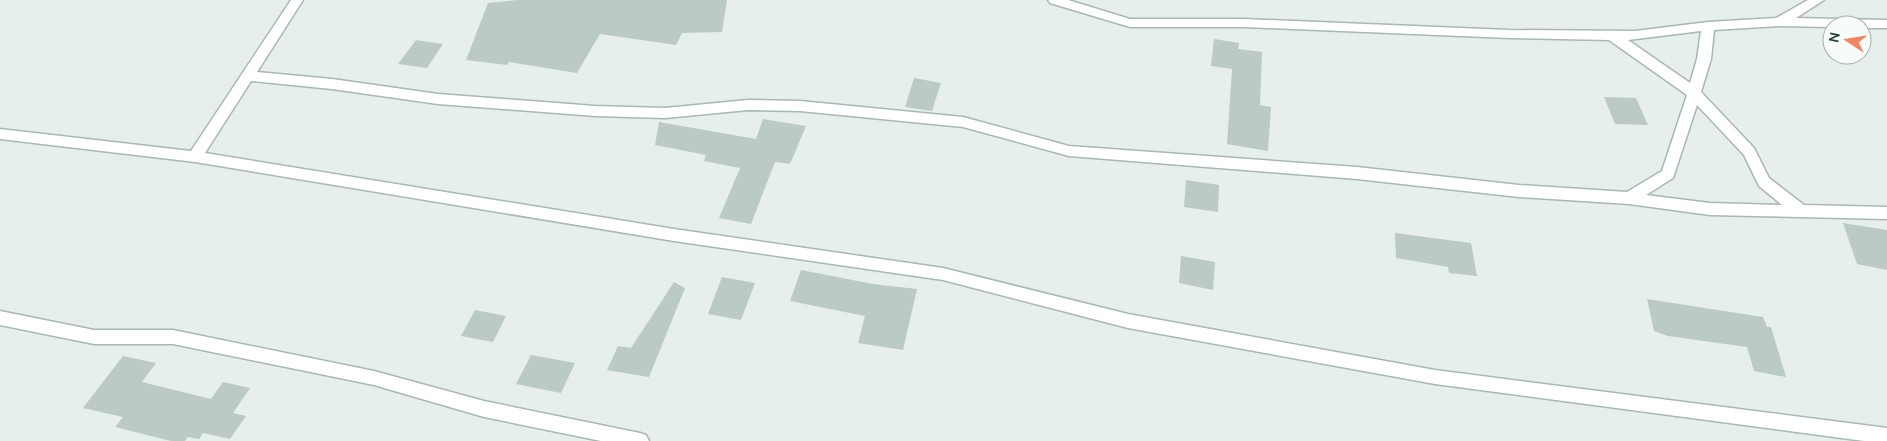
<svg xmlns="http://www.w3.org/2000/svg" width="1887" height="441" viewBox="0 0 1887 441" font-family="Ubuntu,sans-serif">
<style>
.building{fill:#bbcac4}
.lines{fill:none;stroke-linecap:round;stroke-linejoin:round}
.minor-casing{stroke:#a8b8b2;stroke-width:3}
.minor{fill:#fff;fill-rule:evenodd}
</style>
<rect width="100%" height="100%" fill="#e6efeb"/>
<path class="building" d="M 517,0 L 727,0 L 722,32 L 682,33 L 676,45 L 600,34 L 577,73 L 509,62 L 507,65 L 466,60 L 488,3 Z
M 1214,39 L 1239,43 L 1238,49 L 1262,52 L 1260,105 L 1271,107 L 1268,151 L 1227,144 L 1232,69 L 1211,66 Z
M 416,40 L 443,44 L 427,68 L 398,64 Z
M 914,78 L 941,83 L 932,111 L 905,107 Z
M 1604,97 L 1636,98 L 1648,125 L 1615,124 Z
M 763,119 L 806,126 L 790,164 L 775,162 L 751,224 L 719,218 L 740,168 L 704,161 L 706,155 L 655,145 L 659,122 L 756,139 Z
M 1186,180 L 1219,185 L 1218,212 L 1184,207 Z
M 1843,223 L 1887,230 L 1887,270 L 1857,264 Z
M 1395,233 L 1471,243 L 1477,276 L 1449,273 L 1448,267 L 1396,258 Z
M 1181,256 L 1215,262 L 1213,290 L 1179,283 Z
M 801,270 L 873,284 L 917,289 L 903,350 L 858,343 L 865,316 L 790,301 Z
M 722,277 L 755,283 L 741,320 L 708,314 Z
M 674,282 L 685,288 L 649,377 L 607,370 L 618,346 L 631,348 Z
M 1647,299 L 1763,317 L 1767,327 L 1771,327 L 1786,377 L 1754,371 L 1747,347 L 1668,336 L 1654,331 Z
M 475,310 L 506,316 L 493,342 L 461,336 Z
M 531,355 L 575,363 L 561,393 L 516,384 Z
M 123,356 L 156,363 L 142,382 L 211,399 L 223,382 L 250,388 L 233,413 L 246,416 L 230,439 L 203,433 L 199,439 L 188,437 L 185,441 L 171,441 L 115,427 L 123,417 L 83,408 Z"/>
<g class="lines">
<g class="minor-casing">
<path id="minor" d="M 291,0 L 303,0 L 257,72 L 332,79 L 438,94 L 595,106 L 665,108 L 748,100 L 800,101 L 963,117 L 1069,146 L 1357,167 L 1519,185 L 1627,192 L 1662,171 L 1687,95 L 1609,40 L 1509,38 L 1244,27 L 1130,27 L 1050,3 L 1048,0 L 1068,0 L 1130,19 L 1244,19 L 1509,30 L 1635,31 L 1708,22 L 1776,18 L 1808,0 L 1824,0 L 1796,18 L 1887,20 L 1887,28 L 1862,28 L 1862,25 L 1832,25 L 1832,27 L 1779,26 L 1714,30 L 1711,59 L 1701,92 L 1754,148 L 1769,178 L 1804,205 L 1887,207 L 1887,219 L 1710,215 L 1629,204 L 1519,197 L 1357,179 L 1069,156 L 963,127 L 800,111 L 748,110 L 665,118 L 595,116 L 438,104 L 332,89 L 251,81 L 205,153 L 674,229 L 943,268 L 1128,314 L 1435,370 L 1887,428 L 1887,441 L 1864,441 L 1435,384 L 1128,328 L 943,280 L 674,241 L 195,162 L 0,139 L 0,129 L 191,151 ZM 1701,31 L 1697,59 L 1690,83 L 1628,40 ZM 1697,105 L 1744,155 L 1759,186 L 1782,205 L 1710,203 L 1646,195 L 1673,178 Z
M 0,311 L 94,330 L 173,330 L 374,371 L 484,401 L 640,433 L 646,435 L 649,441 L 601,441 L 484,417 L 374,385 L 173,344 L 94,344 L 0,325 Z"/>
</g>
<use href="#minor" class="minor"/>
</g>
<g transform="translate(1847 40) rotate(282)"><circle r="24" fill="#f7fbf9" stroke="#a3b1ad"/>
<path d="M0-4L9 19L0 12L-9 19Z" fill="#f4845f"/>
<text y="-8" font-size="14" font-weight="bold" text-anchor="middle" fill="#24423a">N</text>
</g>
</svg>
